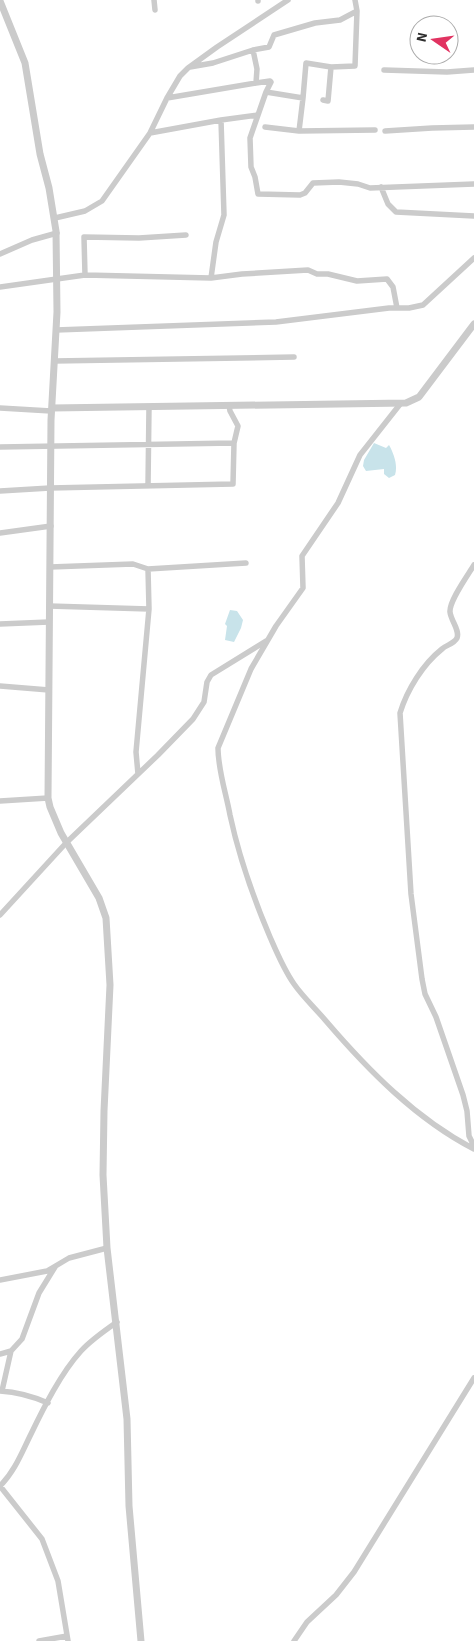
<svg xmlns="http://www.w3.org/2000/svg" width="474" height="1641" viewBox="0 0 474 1641" font-family="'Source Sans 3',sans-serif">
<style>
.water{fill:#c8e3ea}
.lines{fill:none;stroke-linecap:round;stroke-linejoin:round}
.minor{stroke:#cbcbcb;stroke-width:5.5}
.tertiary{stroke:#cbcbcb;stroke-width:7}
</style>
<rect width="100%" height="100%" fill="#fff"/>
<path class="water" d="M 374,443 L 386,448 L 389,445 C 394,454 398,465 395,475 L 389,478 L 384,474 L 384,469 L 366,471 L 363,466 L 364,460 Z
M 230,610 L 237,611 L 243,620 L 241,628 L 234,642 L 225,640 L 227,626 L 225,624 Z"/>
<g class="lines">
<path class="minor" d="M 154,0 L 155,10
M 258,0 L 258,1
M 355,0 L 357,11
M 253,50 L 269,47 L 274,35 L 315,23 L 340,20 L 357,11 L 355,66 L 331,67
M 190,67 L 213,63 L 253,50 L 257,69 L 256,83
M 384,70 L 447,72 L 474,70
M 303,98 L 306,63 L 331,67 L 328,101 L 323,100
M 258,115 L 250,138 L 251,167 L 255,177 L 258,194 L 300,195 L 305,193 L 313,183 L 339,182 L 358,184 L 370,188 L 474,184
M 265,127 L 299,131 L 303,98 L 266,92
M 299,131 L 375,130
M 385,131 L 432,128 L 474,127
M 150,133 L 221,120 L 258,115 L 266,92 L 271,82 L 270,81 L 256,83 L 167,98
M 381,187 L 388,204 L 396,212 L 474,216
M 55,218 L 85,211 L 102,201 L 150,133 L 167,98 L 180,76 L 188,68 L 217,47 L 288,0
M 0,254 L 32,240 L 57,233
M 85,275 L 84,237 L 139,238 L 186,235
M 211,278 L 216,242 L 224,215 L 221,120
M 0,287 L 85,275 L 211,278 L 242,274 L 308,270 L 317,274 L 328,274 L 357,281 L 387,279 L 393,287 L 397,308
M 56,330 L 276,322 L 389,308 L 409,308 L 423,305 L 474,258
M 54,361 L 294,357
M 401,403 L 360,455 L 338,503 L 302,556 L 303,588 L 276,626 L 251,669 L 218,748 C 218,770 226,793 230,815 C 239,857 253,897 270,937 C 277,953 284,970 294,984 C 303,997 316,1009 326,1021 C 368,1070 416,1119 474,1149
M 0,408 L 51,411
M 0,447 L 234,443 L 238,426 L 230,411 L 229,406
M 148,486 L 149,407
M 0,491 L 50,488 L 233,484 L 234,443
M 0,533 L 51,526
M 474,565 C 468,575 449,601 450,612 C 451,621 460,630 457,638 C 454,644 446,645 442,649 C 423,664 407,690 400,713 L 411,894 L 422,979 L 425,994 L 436,1017 L 463,1095 L 467,1111 L 469,1136 L 474,1146
M 50,567 L 133,564 L 148,569 L 149,609 L 136,752 L 138,774
M 148,569 L 246,563
M 49,606 L 149,609
M 0,624 L 49,622
M 0,686 L 49,690
M 0,801 L 48,798
M 0,915 L 66,843 L 158,755 L 193,719 L 204,702 L 207,682 L 211,675 L 266,641
M 0,1280 L 47,1271 L 69,1258 L 107,1248
M 0,1354 L 11,1351 L 22,1339 L 39,1293 L 55,1267
M 0,1391 C 17,1392 32,1396 48,1403
M 2,1391 L 11,1351
M 0,1486 C 15,1471 22,1452 31,1434 C 44,1407 61,1373 81,1351 C 91,1340 104,1331 117,1322
M 0,1486 L 42,1539 L 58,1581 L 68,1641
M 39,1641 L 67,1636
M 294,1641 L 307,1622 L 336,1595 L 354,1572 L 474,1378"/>
<path class="tertiary" d="M 0,1 L 25,63 L 40,154 L 49,188 L 56,231 L 57,312 L 51,420 L 48,798 L 50,807 L 61,833 L 99,898 L 106,918 L 110,985 L 104,1111 L 103,1175 L 107,1248 L 127,1419 L 129,1506 L 141,1641
M 52,408 L 406,403 L 419,397 L 474,324"/>
</g>
<g transform="translate(434 40) rotate(283)"><circle r="24" fill="#ffffff" stroke="#ababab"/>
<path d="M0-4L9 19L0 12L-9 19Z" fill="#e13361"/>
<text y="-8" font-size="14" font-weight="bold" text-anchor="middle" fill="#2e2e2e">N</text>
</g>
</svg>
